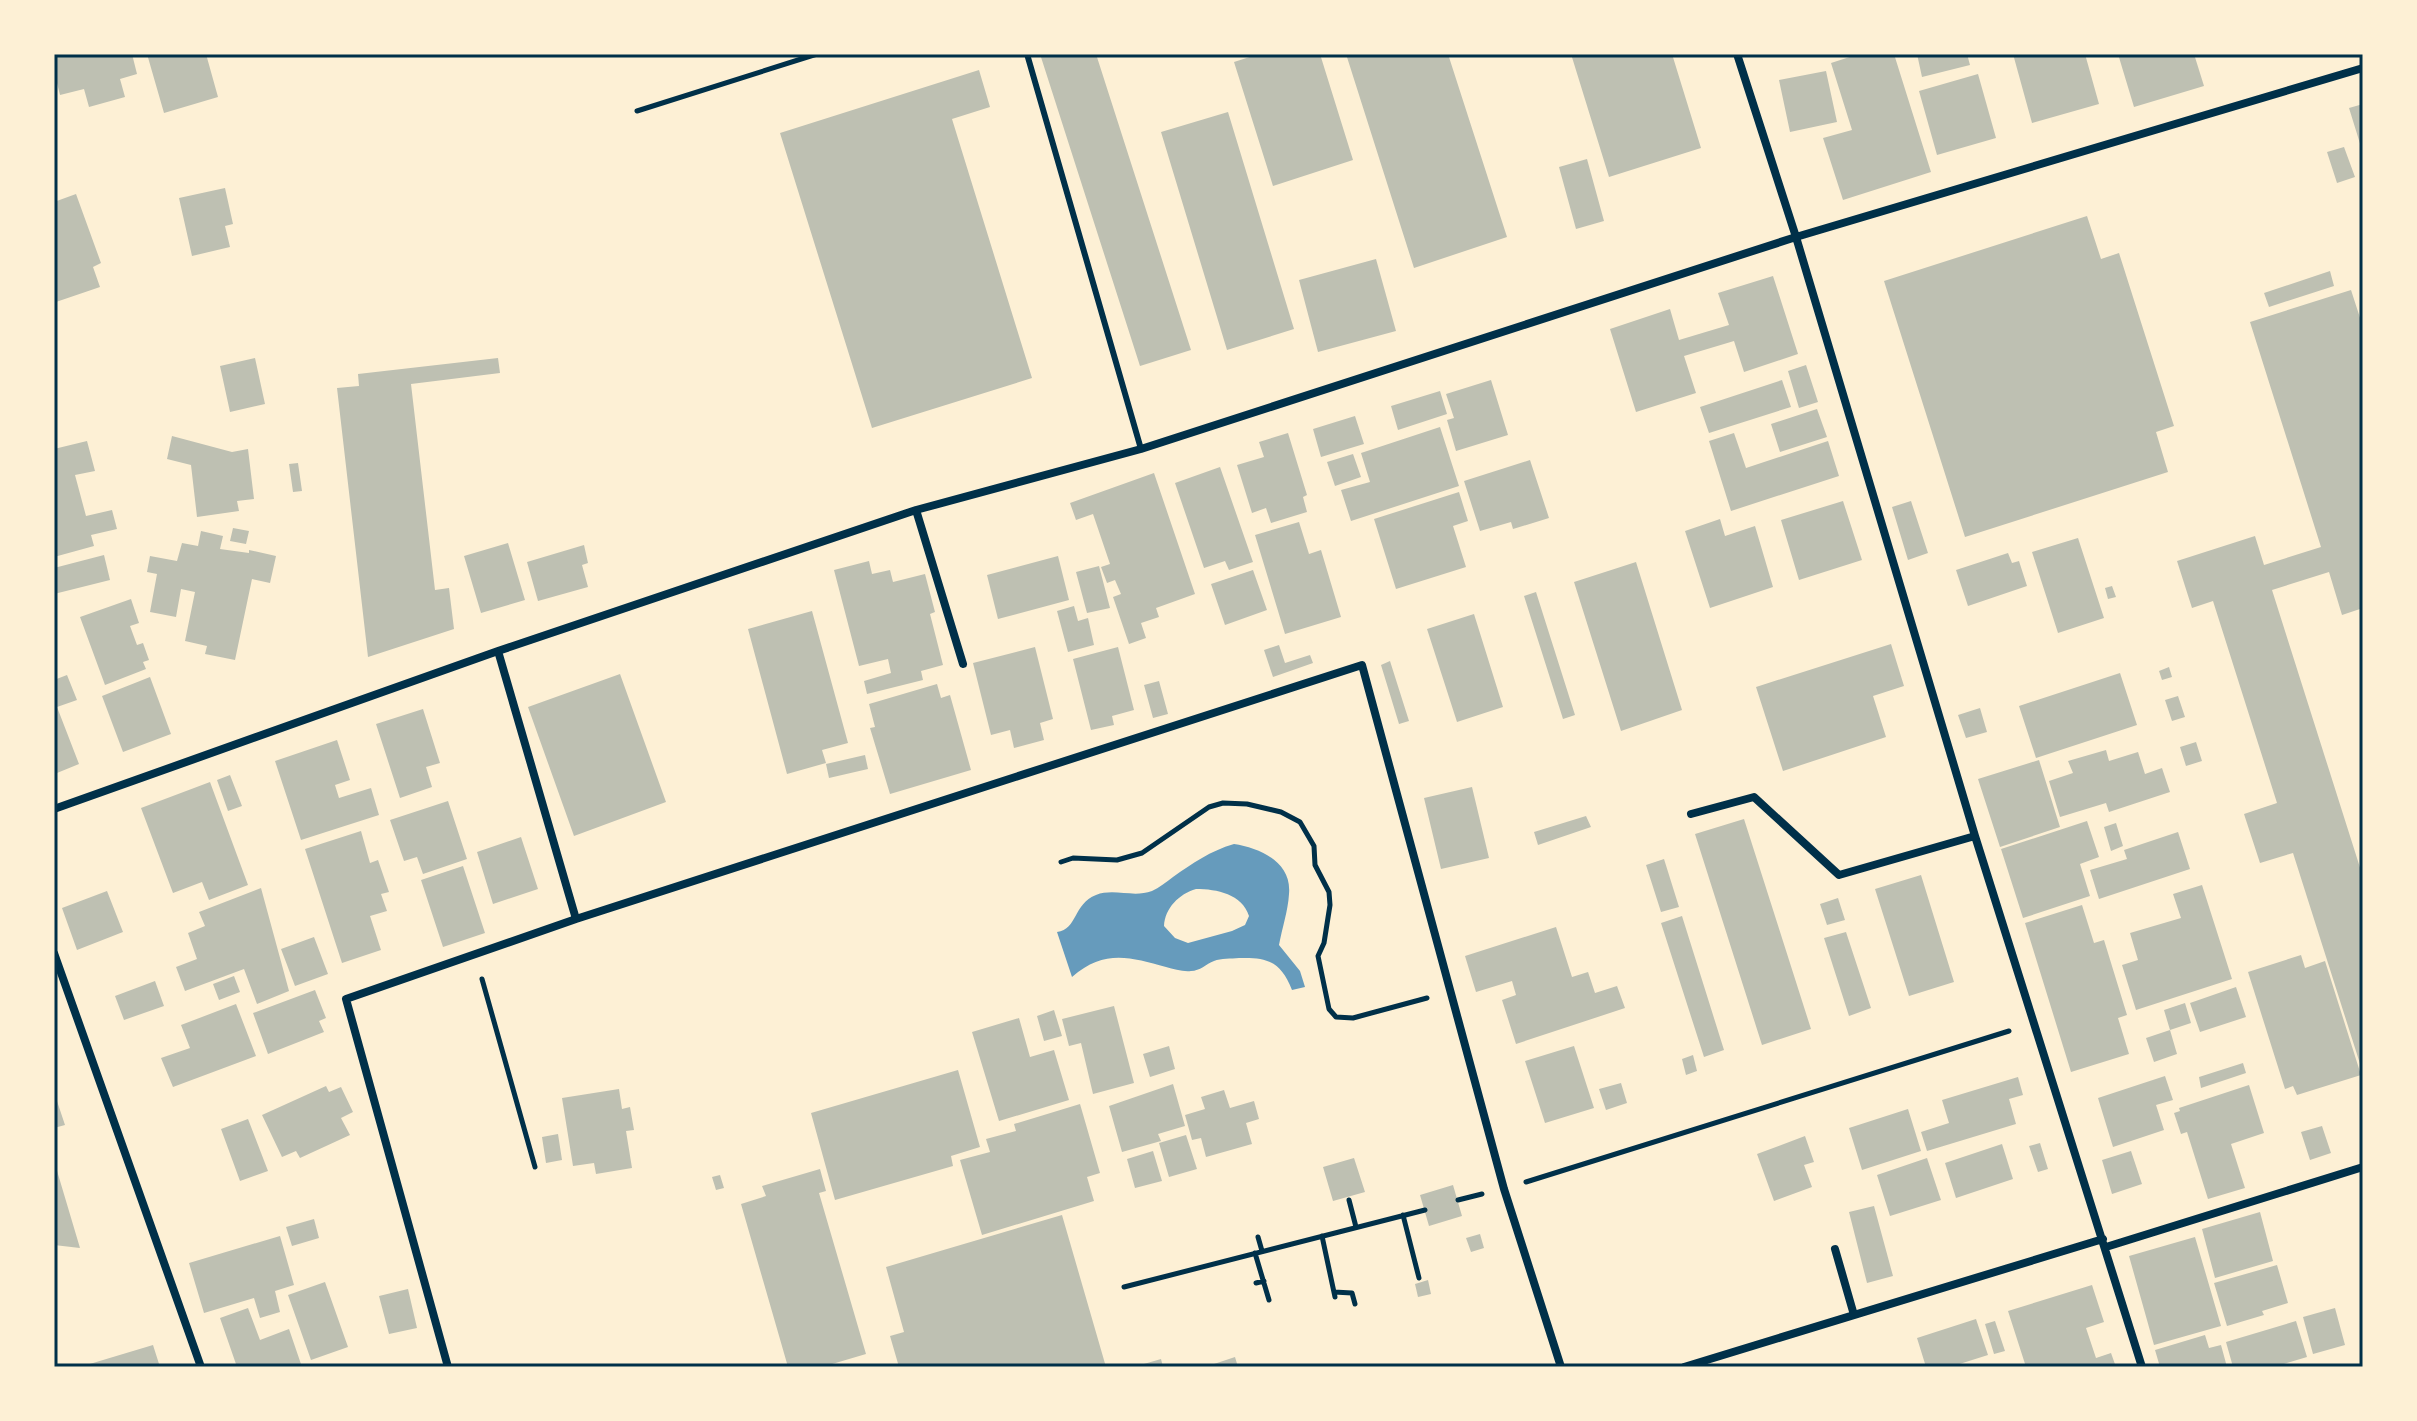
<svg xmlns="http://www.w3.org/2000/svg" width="2417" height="1421" viewBox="0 0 2417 1421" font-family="Lato,sans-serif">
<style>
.water{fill:#669bbc;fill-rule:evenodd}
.building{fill:#bec0b2}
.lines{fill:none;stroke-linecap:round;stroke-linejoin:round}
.path{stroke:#003049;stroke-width:5}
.service{stroke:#003049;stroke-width:6}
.minor{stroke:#003049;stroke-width:8}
.neatline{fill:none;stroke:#003049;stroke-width:3}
</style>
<rect width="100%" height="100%" fill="#fdf0d5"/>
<path class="water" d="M 1234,844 C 1260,848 1292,862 1289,894 C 1288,911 1282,928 1279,945 L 1300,971 L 1305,987 L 1292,990 C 1281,962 1268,957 1239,958 C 1231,959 1221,958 1214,961 C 1206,964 1200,971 1191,971 C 1183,972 1174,969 1166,967 C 1130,957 1104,949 1072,977 L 1057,932 C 1078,929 1073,904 1096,895 C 1114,888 1133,898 1152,891 C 1159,888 1166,882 1173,877 C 1193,863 1210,851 1234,844 ZM 1196,889 C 1217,889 1242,894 1249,916 L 1245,925 L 1232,931 L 1188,943 L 1175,938 L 1164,926 C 1165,908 1179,894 1196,889 Z"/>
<path class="building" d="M 54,54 L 132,54 L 137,74 L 120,79 L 125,97 L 89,107 L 84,89 L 60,95 L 54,71 Z
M 147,54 L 206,54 L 218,97 L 164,113 Z
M 1040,54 L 1096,54 L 1191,350 L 1140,366 Z
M 1259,54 L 1320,54 L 1353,160 L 1273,186 L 1234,62 Z
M 1346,54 L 1448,54 L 1507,237 L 1414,268 Z
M 1571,54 L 1672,54 L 1701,148 L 1609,177 Z
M 1859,54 L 1894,54 L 1931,172 L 1843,200 L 1823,138 L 1852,130 L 1831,63 Z
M 1917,54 L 1967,54 L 1970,65 L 1922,77 Z
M 2013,54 L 2085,54 L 2099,104 L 2032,123 Z
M 2118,54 L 2194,54 L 2204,86 L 2134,107 Z
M 979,70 L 990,107 L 952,119 L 1032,378 L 872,428 L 780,133 Z
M 1826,71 L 1837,122 L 1790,132 L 1779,80 Z
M 1978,74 L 1996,138 L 1937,155 L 1919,91 Z
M 2363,104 L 2363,150 L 2362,150 L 2349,108 Z
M 1228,112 L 1294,329 L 1227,350 L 1161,132 Z
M 2344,147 L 2355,177 L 2337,183 L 2327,152 Z
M 1587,159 L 1604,221 L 1576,229 L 1559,167 Z
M 225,188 L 233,224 L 225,226 L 230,247 L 192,256 L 179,198 Z
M 76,194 L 101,263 L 93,267 L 100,287 L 56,302 L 54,297 L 54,202 Z
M 2087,216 L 2101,259 L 2119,253 L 2174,426 L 2156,432 L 2168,472 L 1965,537 L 1884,281 Z
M 1376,259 L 1396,331 L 1318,352 L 1299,280 Z
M 2330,271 L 2334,286 L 2269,307 L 2264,293 Z
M 1773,276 L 1798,354 L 1744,372 L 1734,341 L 1684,356 L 1696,393 L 1636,412 L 1610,329 L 1670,309 L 1679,340 L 1729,325 L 1718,293 Z
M 2351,290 L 2363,327 L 2363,608 L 2342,615 L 2329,572 L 2272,590 L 2363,877 L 2362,1070 L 2293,853 L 2260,863 L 2244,814 L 2277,803 L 2213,601 L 2192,608 L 2177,561 L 2255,536 L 2264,565 L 2321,547 L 2250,322 Z
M 255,358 L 265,404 L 230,412 L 220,366 Z
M 498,358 L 500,373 L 411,384 L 435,590 L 449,588 L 454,629 L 368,657 L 337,388 L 359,386 L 358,374 Z
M 1806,365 L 1818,402 L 1799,408 L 1788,371 Z
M 1491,380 L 1508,435 L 1456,451 L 1447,420 L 1454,418 L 1446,394 Z
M 1782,380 L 1791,407 L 1709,433 L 1700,407 Z
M 1440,391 L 1447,414 L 1398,430 L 1391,406 Z
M 1817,409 L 1827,437 L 1780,452 L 1771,424 Z
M 1355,416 L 1364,444 L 1321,457 L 1313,429 Z
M 1440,427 L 1459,486 L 1351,521 L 1341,490 L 1370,482 L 1361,453 Z
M 1288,433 L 1307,495 L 1303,497 L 1307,512 L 1271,523 L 1266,508 L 1252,513 L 1237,465 L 1264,457 L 1259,442 Z
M 1734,433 L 1746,468 L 1828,441 L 1839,476 L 1731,511 L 1709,441 Z
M 172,436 L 232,452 L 248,449 L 254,499 L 237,501 L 239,511 L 197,517 L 191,465 L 167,459 Z
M 87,441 L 95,471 L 75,475 L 86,516 L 112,510 L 117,529 L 91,535 L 94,546 L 54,557 L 54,449 Z
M 1353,454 L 1361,477 L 1335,486 L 1327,462 Z
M 1530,460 L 1549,518 L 1513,529 L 1511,522 L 1480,531 L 1464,481 Z
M 298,463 L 302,491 L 293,492 L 289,464 Z
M 1220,467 L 1253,562 L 1229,570 L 1225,561 L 1204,568 L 1175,483 Z
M 1154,473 L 1195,594 L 1156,608 L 1159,617 L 1141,623 L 1146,638 L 1129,644 L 1113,597 L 1121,594 L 1115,580 L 1107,583 L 1101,567 L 1110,564 L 1093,514 L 1076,520 L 1070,503 Z
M 1459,492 L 1468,521 L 1453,526 L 1466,567 L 1396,589 L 1374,519 Z
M 1843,501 L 1862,560 L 1799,580 L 1781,520 Z
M 1911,501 L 1928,553 L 1908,560 L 1892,507 Z
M 1720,519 L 1725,536 L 1755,526 L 1773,587 L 1710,608 L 1685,531 Z
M 1299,522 L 1309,554 L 1321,550 L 1341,617 L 1285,634 L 1255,535 Z
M 233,528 L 249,531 L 246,544 L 230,541 Z
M 201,531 L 223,536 L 220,549 L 249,553 L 249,550 L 276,556 L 270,583 L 252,579 L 235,660 L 205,654 L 207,646 L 185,641 L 195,592 L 181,589 L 176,617 L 150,612 L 157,574 L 147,572 L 150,556 L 177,561 L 182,543 L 198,546 Z
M 2078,538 L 2104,618 L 2058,633 L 2032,552 Z
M 508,543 L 525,600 L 481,613 L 464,556 Z
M 584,545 L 588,563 L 582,565 L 588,587 L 538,601 L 527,562 Z
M 2008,553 L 2012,563 L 2019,561 L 2027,586 L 1968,606 L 1956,570 Z
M 104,555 L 110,580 L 54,594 L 54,568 Z
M 1058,556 L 1069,600 L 998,619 L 987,575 Z
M 869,561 L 872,574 L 890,570 L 893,582 L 925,574 L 935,612 L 930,614 L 943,665 L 921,671 L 923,680 L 867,694 L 864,681 L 891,673 L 888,659 L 859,666 L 834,570 Z
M 1636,562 L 1682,710 L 1621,731 L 1574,582 Z
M 1099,566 L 1110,608 L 1087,613 L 1076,572 Z
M 1253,570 L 1267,610 L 1225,625 L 1211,584 Z
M 2112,586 L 2116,597 L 2108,599 L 2105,588 Z
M 1536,592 L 1575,715 L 1563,719 L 1524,596 Z
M 131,599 L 139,623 L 130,626 L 137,645 L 143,643 L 149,660 L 143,662 L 146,669 L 105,685 L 80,617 Z
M 1074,606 L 1078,621 L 1088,618 L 1094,645 L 1068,652 L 1057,611 Z
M 812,611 L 848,743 L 822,750 L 826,763 L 787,774 L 748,629 Z
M 1474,614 L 1503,707 L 1457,722 L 1427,629 Z
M 1891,644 L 1904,686 L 1873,696 L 1886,737 L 1783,771 L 1756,687 Z
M 1279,645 L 1285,663 L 1310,655 L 1313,663 L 1273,677 L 1264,650 Z
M 1035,647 L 1053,719 L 1040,723 L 1044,740 L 1014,748 L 1010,730 L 991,735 L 973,663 Z
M 1118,647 L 1134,710 L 1112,716 L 1114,725 L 1091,730 L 1073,659 Z
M 1390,661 L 1409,721 L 1399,724 L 1381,665 Z
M 2169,667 L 2172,677 L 2162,680 L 2159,671 Z
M 2120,673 L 2137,725 L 2036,758 L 2019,706 Z
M 620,674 L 666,802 L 574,836 L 528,707 Z
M 67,675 L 77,700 L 57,707 L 79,764 L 57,773 L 54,765 L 54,680 Z
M 150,677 L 171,734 L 123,752 L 102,696 Z
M 1159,681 L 1168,714 L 1153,718 L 1144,685 Z
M 937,684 L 941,698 L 950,695 L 971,770 L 890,794 L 870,728 L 875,727 L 869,704 Z
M 2178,696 L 2185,717 L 2172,721 L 2165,700 Z
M 1980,708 L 1987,732 L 1966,738 L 1958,715 Z
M 423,709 L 440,763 L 426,767 L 432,787 L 400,798 L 376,724 Z
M 337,740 L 350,780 L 335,785 L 339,798 L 371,788 L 379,815 L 301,840 L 275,761 Z
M 2196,742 L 2202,761 L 2186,766 L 2180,747 Z
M 2106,750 L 2109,761 L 2138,752 L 2145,774 L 2162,768 L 2170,792 L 2109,812 L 2106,803 L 2060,817 L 2049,781 L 2073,773 L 2068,761 Z
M 865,755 L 868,769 L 829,778 L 826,764 Z
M 2039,760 L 2060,827 L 2000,847 L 1978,779 Z
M 230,775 L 242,806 L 228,811 L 217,780 Z
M 210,782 L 248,885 L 209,900 L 202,882 L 173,893 L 141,808 Z
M 1472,787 L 1489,858 L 1441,869 L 1424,798 Z
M 448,801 L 467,859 L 423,874 L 417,857 L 404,861 L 390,820 Z
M 1586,816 L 1591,827 L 1538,845 L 1534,832 Z
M 1744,819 L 1811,1029 L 1762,1045 L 1695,834 Z
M 2087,821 L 2099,857 L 2080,864 L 2090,896 L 2023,918 L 2001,849 Z
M 2116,823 L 2123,846 L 2111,851 L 2104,827 Z
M 361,831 L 370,863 L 378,860 L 389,892 L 381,894 L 387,911 L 370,916 L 381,950 L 342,963 L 305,849 Z
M 2178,832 L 2190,869 L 2099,899 L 2090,870 L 2127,859 L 2124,850 Z
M 521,837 L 538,889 L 493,904 L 477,852 Z
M 1664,859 L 1679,907 L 1661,912 L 1646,865 Z
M 463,866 L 485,933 L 443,947 L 421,880 Z
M 1921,875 L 1954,982 L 1909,996 L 1875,889 Z
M 2202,885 L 2232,979 L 2136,1010 L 2122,965 L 2138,960 L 2130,933 L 2181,918 L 2173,894 Z
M 261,888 L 289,991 L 257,1004 L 244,969 L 185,991 L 176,967 L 197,959 L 188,933 L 205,926 L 199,912 Z
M 107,891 L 123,932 L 77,950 L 62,908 Z
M 1838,898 L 1845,920 L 1827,925 L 1820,904 Z
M 2082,905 L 2094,943 L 2104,940 L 2127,1015 L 2118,1018 L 2129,1054 L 2071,1072 L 2025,923 Z
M 1682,916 L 1724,1050 L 1704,1057 L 1661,923 Z
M 1556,927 L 1572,977 L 1588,972 L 1595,993 L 1617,986 L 1625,1008 L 1516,1044 L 1502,1000 L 1516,995 L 1512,981 L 1476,992 L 1465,956 Z
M 1846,932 L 1871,1008 L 1849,1016 L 1824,938 Z
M 314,937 L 328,974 L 295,986 L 281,949 Z
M 2301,955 L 2305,968 L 2325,961 L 2361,1075 L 2297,1095 L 2293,1086 L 2285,1089 L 2248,972 Z
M 234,976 L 240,992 L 219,1000 L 213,984 Z
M 155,981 L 164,1006 L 124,1020 L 115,996 Z
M 2236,987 L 2246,1017 L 2200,1032 L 2190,1003 Z
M 315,990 L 326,1018 L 319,1021 L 324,1032 L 268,1054 L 253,1013 Z
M 2185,1003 L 2191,1023 L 2170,1030 L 2164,1010 Z
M 236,1004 L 256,1056 L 173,1087 L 161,1058 L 190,1048 L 181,1025 Z
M 1114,1006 L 1134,1083 L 1093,1094 L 1081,1043 L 1069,1046 L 1062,1019 Z
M 1054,1010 L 1062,1036 L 1044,1041 L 1037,1016 Z
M 1019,1018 L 1030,1057 L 1054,1050 L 1069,1100 L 999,1121 L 972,1032 Z
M 2170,1030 L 2177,1054 L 2154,1062 L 2146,1038 Z
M 1169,1046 L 1175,1069 L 1150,1077 L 1143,1054 Z
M 1574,1046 L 1594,1108 L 1545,1123 L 1525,1061 Z
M 1693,1055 L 1697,1071 L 1686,1075 L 1682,1059 Z
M 2243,1063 L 2246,1073 L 2201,1088 L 2199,1077 Z
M 958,1070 L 980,1147 L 951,1156 L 953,1166 L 835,1200 L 811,1113 Z
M 2165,1076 L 2173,1100 L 2156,1105 L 2164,1130 L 2113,1147 L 2098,1098 Z
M 2018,1077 L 2023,1095 L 2009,1099 L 2016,1124 L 1927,1151 L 1921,1132 L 1949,1123 L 1942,1100 Z
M 1621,1083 L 1627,1103 L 1606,1110 L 1599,1089 Z
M 1173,1084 L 1185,1126 L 1158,1134 L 1161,1141 L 1122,1152 L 1109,1106 Z
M 2249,1085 L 2264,1133 L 2231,1144 L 2245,1188 L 2208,1199 L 2187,1132 L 2181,1134 L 2174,1113 L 2180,1111 L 2179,1108 Z
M 326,1086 L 329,1092 L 341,1087 L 353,1112 L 341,1118 L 350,1135 L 300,1158 L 296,1151 L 282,1157 L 262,1115 Z
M 619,1089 L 622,1109 L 630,1107 L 634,1130 L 626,1131 L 632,1168 L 596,1174 L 594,1163 L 573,1166 L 562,1098 Z
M 1224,1090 L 1230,1108 L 1254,1101 L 1259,1119 L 1246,1123 L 1252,1144 L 1206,1157 L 1201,1138 L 1192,1140 L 1185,1115 L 1205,1109 L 1201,1097 Z
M 54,1092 L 65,1125 L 54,1128 Z
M 1080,1104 L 1100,1173 L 1087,1177 L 1094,1201 L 982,1235 L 960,1160 L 990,1152 L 986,1139 L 1016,1131 L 1014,1124 Z
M 1908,1109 L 1921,1151 L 1862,1170 L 1849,1128 Z
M 248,1119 L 268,1171 L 240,1181 L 221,1129 Z
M 2322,1126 L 2331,1153 L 2310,1160 L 2301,1132 Z
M 558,1134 L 562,1160 L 546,1163 L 542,1137 Z
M 1186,1135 L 1197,1169 L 1169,1177 L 1159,1143 Z
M 1805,1136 L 1814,1162 L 1804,1165 L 1812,1187 L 1774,1201 L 1757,1154 Z
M 2040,1143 L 2048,1169 L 2038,1172 L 2029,1146 Z
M 2002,1144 L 2013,1179 L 1956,1198 L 1945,1163 Z
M 1153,1151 L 1162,1181 L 1135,1188 L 1127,1159 Z
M 2131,1151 L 2142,1184 L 2112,1194 L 2102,1160 Z
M 1354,1158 L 1365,1192 L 1333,1201 L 1323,1167 Z
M 1927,1158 L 1941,1200 L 1890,1216 L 1877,1175 Z
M 54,1164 L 55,1164 L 80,1248 L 54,1245 Z
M 820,1169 L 826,1191 L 819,1193 L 866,1354 L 822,1367 L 788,1367 L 741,1204 L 766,1196 L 762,1186 Z
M 720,1175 L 724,1188 L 716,1190 L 712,1177 Z
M 1453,1185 L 1462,1216 L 1429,1226 L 1420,1195 Z
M 1874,1206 L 1893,1276 L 1867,1283 L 1849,1212 Z
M 2260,1212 L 2273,1261 L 2215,1278 L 2202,1229 Z
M 1062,1215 L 1106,1367 L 899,1367 L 890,1336 L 904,1332 L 886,1267 Z
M 314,1219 L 319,1238 L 292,1246 L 286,1227 Z
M 1480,1234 L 1484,1248 L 1471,1252 L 1466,1238 Z
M 280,1236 L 294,1285 L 275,1291 L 280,1312 L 260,1318 L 254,1298 L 204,1313 L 189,1263 Z
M 2195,1237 L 2221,1326 L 2154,1345 L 2129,1256 Z
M 2277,1265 L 2288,1303 L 2262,1311 L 2264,1315 L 2227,1326 L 2214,1283 Z
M 1428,1280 L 1431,1294 L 1418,1297 L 1415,1284 Z
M 325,1282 L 348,1347 L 311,1360 L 288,1295 Z
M 2092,1285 L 2104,1322 L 2086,1328 L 2096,1358 L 2111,1353 L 2116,1367 L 2026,1367 L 2008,1311 Z
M 408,1289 L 417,1328 L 389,1334 L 379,1296 Z
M 248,1308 L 260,1340 L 289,1329 L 302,1367 L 237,1367 L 220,1318 Z
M 2335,1308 L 2345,1345 L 2313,1354 L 2303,1317 Z
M 1976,1319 L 1988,1355 L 1950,1367 L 1926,1367 L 1917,1338 Z
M 1995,1321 L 2005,1351 L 1994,1354 L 1985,1324 Z
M 2296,1321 L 2307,1357 L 2274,1367 L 2233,1367 L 2226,1342 Z
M 2205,1335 L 2209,1348 L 2221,1345 L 2227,1367 L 2160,1367 L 2155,1350 Z
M 153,1345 L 160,1367 L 83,1367 L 83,1366 Z
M 1235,1357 L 1238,1367 L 1212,1367 L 1211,1365 Z
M 1161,1359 L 1163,1367 L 1137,1367 L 1137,1366 Z"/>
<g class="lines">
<path class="path" d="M 637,111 L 817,54
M 1061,862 L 1073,858 L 1117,860 L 1142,853 L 1209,807 L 1223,803 L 1247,804 L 1281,812 L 1300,822 L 1314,846 L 1315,865 L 1329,892 L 1330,905 L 1324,943 L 1318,956 L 1329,1009 L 1336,1017 L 1353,1018 L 1427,998
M 482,979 L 535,1167
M 1526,1182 L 2009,1031
M 1349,1200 L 1356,1227
M 1458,1200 L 1482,1194
M 1403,1215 L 1419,1278
M 1322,1236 L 1335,1297
M 1258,1237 L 1262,1251
M 1255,1253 L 1269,1300
M 1256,1283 L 1264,1281
M 1124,1287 L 1425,1210
M 1334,1292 L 1352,1293 L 1355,1304"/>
<path class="service" d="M 1027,54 L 1141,449"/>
<path class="minor" d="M 1737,54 L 1796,237 L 1975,836 L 2142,1367
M 916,510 L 963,664
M 498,651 L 576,919
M 54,809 L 498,651 L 916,510 L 1141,449 L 1796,237 L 2363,68
M 1691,814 L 1754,797 L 1839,875 L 1975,836
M 54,953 L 201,1367
M 2106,1247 L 2363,1167
M 1835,1249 L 1854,1315
M 448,1367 L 346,999 L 576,919 L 1362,665 L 1504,1189 L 1561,1367
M 1684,1367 L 2103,1239"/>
</g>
<rect width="2417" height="1421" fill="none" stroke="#fdf0d5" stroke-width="112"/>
<rect x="56" y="56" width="2305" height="1309" class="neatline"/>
</svg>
